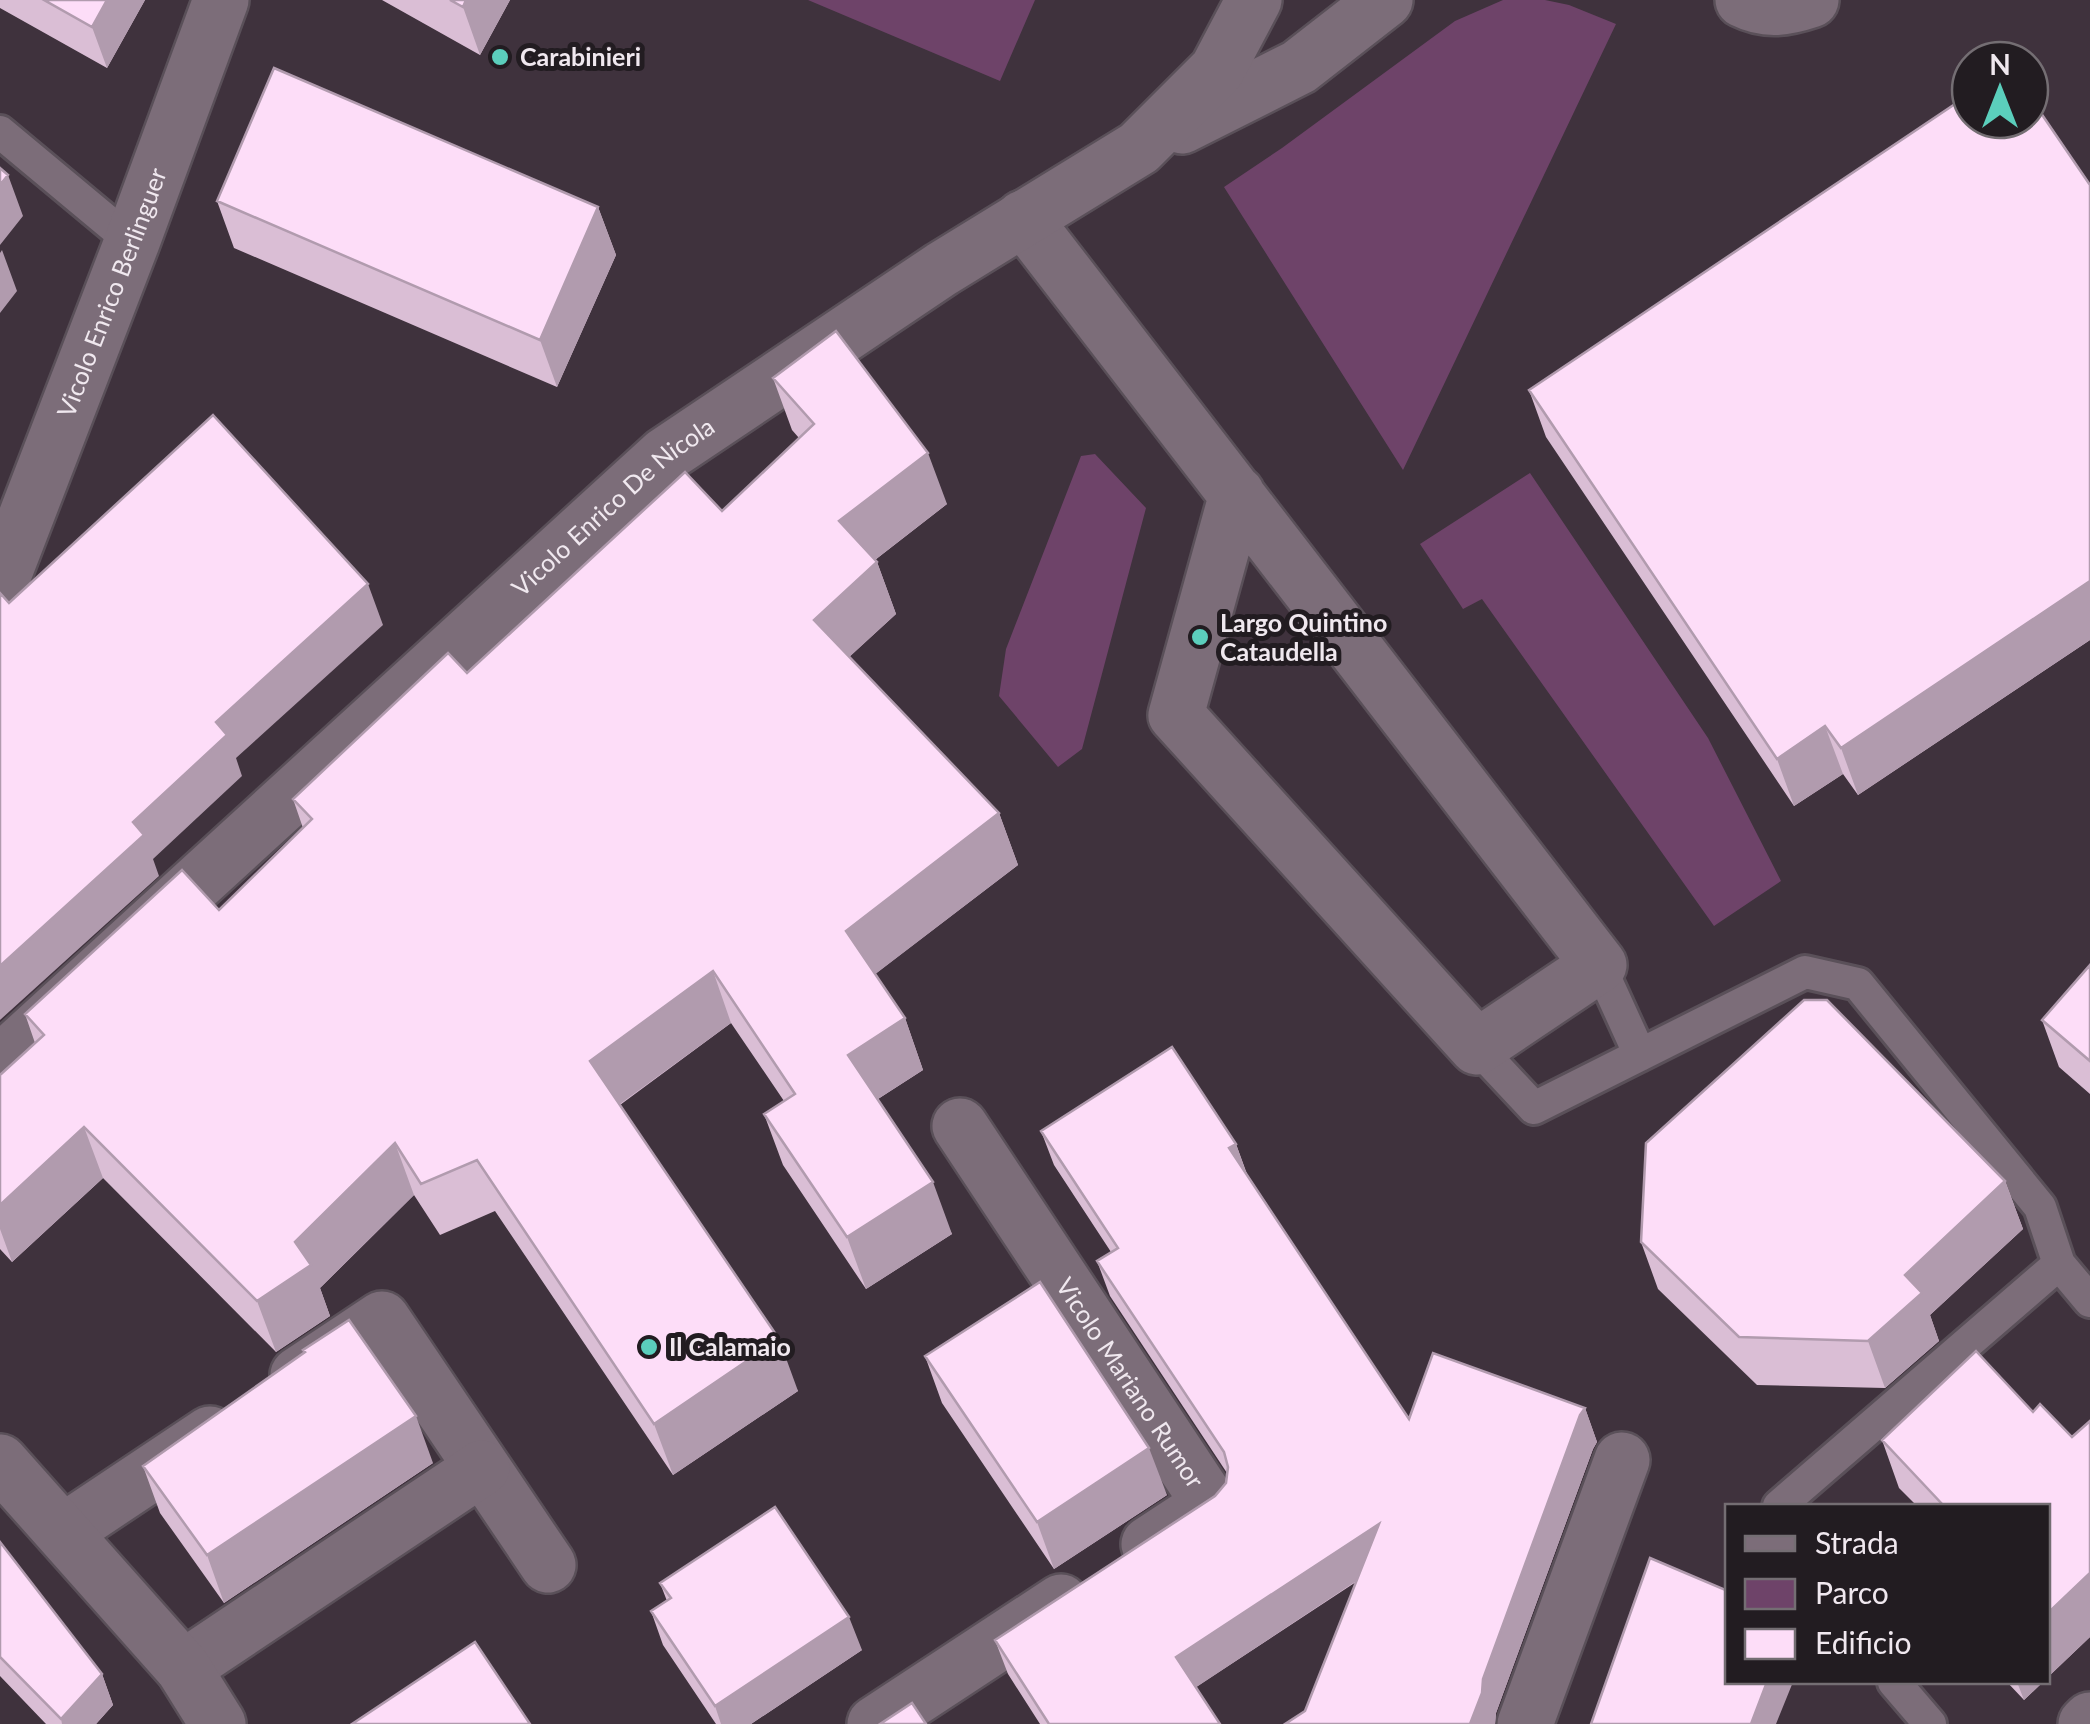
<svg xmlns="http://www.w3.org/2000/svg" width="2090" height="1724" viewBox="0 0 2090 1724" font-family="Lato,sans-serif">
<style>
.green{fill:#6e4369}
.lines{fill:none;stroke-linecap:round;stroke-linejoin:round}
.service-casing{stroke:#5a5059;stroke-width:38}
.minor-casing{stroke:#5a5059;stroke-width:60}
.tertiary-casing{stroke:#5a5059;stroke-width:60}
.service{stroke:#7c6d79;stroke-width:32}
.minor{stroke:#7c6d79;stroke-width:55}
.tertiary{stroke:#7c6d79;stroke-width:55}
.wall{fill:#dabed5}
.shaded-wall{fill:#b19bae}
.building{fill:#fdddf8;stroke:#b19bae;stroke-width:2.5}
.poi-dot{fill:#5bcebc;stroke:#221c21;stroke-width:4}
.labels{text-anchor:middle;stroke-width:10;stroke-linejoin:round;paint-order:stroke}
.poi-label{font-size:25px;font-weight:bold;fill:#f0e8ef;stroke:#221c21;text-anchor:start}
.street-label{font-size:25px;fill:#f0e8ef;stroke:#221c21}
</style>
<rect width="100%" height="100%" fill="#3f323d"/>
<path class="green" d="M 808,0 L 1035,0 L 1000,81 Z
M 1503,0 L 1545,0 L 1569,5 L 1616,24 L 1403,470 L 1224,187 L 1282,148 L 1455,21 Z
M 1095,454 L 1146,508 L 1082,749 L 1058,767 L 999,696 L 1006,649 L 1081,456 Z
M 1530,473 L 1708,738 L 1781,881 L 1714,926 L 1482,599 L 1463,609 L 1420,544 Z"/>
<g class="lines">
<g class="service-casing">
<path id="service" d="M 0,132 L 132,242
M 1599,965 L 1640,1055
M 1477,1047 L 1534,1108 L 1805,972 L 1858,984 L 2040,1207 L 2059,1264
M 1779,1506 L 2059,1264 L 2090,1301
M 1894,1682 L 1930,1724"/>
</g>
<g class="minor-casing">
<g id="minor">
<path d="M 1743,0 C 1767,12 1787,8 1811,0"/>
<path d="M 1182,126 L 1299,67 L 1385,0"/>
<path d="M 1023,218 L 1599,965 L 1477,1047 L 1176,715 L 1237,494"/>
<path id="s1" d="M 0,584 L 132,242 L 221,0"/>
<path id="s2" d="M 0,1063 L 665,455 L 942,269 L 1139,148 L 1217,70 L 1254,0"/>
<path id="s3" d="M 960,1126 L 1210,1504 L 1149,1544"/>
<path d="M 298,1375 L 382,1319 L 548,1565"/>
<path d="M 63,1532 L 210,1434"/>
<path d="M 183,1668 L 482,1468"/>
<path d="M 875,1724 L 1061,1602"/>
<path d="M 1525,1724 L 1622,1460"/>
<path d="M 2086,1724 L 2090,1720"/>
</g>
</g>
<g class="tertiary-casing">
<path id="tertiary" d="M 0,1462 L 183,1668 L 218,1724"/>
</g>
<use href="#service" class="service"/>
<use href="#minor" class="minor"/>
<use href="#tertiary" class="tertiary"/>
</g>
<path class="wall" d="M 0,0 L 145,0 L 107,68 L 0,8 Z
M 382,0 L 510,0 L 480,55 Z
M 1970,114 L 2090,185 L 2090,640 L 1858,795 L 1843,774 L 1794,806 L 1546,437 L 1529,390 Z
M 217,201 L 598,207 L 616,255 L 557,387 L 234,248 Z
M 773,378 L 947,504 L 875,560 L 877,562 L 896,614 L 849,657 L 999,813 L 1018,865 L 875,974 L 905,1018 L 923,1070 L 878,1099 L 952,1234 L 866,1289 L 783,1165 L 764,1114 L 784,1101 L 731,1023 L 620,1105 L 798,1391 L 673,1475 L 495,1211 L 440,1235 L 414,1195 L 320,1288 L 330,1316 L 276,1352 L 103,1178 L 12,1262 L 0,1249 L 0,1075 L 35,1043 L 25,1014 L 219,910 L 303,828 L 293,799 L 467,673 L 722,511 L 799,438 L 792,430 Z
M 2090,965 L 2090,1094 L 2059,1067 L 2042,1020 Z
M 1041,1131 L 1236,1144 L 1247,1174 L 1409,1419 L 1585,1408 L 1597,1442 L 1593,1449 L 1496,1713 L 1495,1724 L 1285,1724 L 1305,1711 L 1356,1582 L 1196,1687 L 1220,1724 L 1040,1724 L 1008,1674 L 995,1640 L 1215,1496 L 1226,1483 L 1227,1473 L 1110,1296 L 1097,1261 L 1111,1252 L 1054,1165 Z
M 2005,1181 L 2023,1229 L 1930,1315 L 1939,1341 L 1885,1388 L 1757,1385 L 1658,1289 L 1641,1242 Z
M 925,1356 L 1167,1495 L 1054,1569 L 942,1403 Z
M 2033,1412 L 2072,1437 L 2090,1421 L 2090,1637 L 2048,1677 L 2048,1506 L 1917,1506 L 1899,1488 L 1882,1440 Z
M 433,1463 L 224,1603 L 160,1513 L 143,1466 Z
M 0,1542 L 102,1674 L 113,1705 L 96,1724 L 46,1724 L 0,1676 Z
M 660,1583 L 862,1650 L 751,1724 L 716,1724 L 663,1645 L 651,1611 L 667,1601 Z
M 2007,1682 L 2043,1682 L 2024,1700 Z"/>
<path class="shaded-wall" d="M 107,0 L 145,0 L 107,68 L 92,27 Z
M 466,0 L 510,0 L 480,55 L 463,7 Z
M 8,175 L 23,216 L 0,245 L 0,185 Z
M 598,207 L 616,255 L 557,387 L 540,340 Z
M 2,250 L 17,291 L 0,313 L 0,253 Z
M 928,453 L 947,504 L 858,573 L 839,521 Z
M 877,562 L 896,614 L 833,672 L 814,620 Z
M 2090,581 L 2090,640 L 1858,795 L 1841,748 Z
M 368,584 L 383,625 L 236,758 L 242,776 L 153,859 L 159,876 L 0,1020 L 0,966 L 133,822 L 216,722 Z
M 1825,726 L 1843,774 L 1794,806 L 1777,759 Z
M 999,813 L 1018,865 L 865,982 L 846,931 Z
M 713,971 L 731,1023 L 609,1112 L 590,1061 Z
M 905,1018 L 923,1070 L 867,1106 L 848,1055 Z
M 84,1127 L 103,1178 L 12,1262 L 0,1229 L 0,1205 Z
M 395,1143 L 414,1195 L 320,1288 L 330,1316 L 276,1352 L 257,1301 L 295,1242 Z
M 1236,1144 L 1248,1178 L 1229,1148 Z
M 2005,1181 L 2023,1229 L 1930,1315 L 1939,1341 L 1885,1388 L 1868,1341 L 1905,1275 Z
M 933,1182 L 952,1234 L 866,1289 L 847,1237 Z
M 779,1339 L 798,1391 L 673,1475 L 654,1424 Z
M 1585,1408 L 1597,1442 L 1593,1449 L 1496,1713 L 1495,1724 L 1470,1724 L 1483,1679 L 1580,1415 Z
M 416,1416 L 433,1463 L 224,1603 L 207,1555 Z
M 1149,1448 L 1167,1495 L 1054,1569 L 1037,1522 Z
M 1379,1524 L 1391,1558 L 1189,1692 L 1176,1657 Z
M 2090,1573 L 2090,1637 L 2048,1677 L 2048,1613 Z
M 849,1617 L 862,1650 L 751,1724 L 721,1724 L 715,1706 Z
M 102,1674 L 113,1705 L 96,1724 L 62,1724 L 61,1719 Z
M 1767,1682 L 1793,1682 L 1776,1724 L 1751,1724 Z
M 2017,1682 L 2043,1682 L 2024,1700 Z"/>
<path class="building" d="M 44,0 L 107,0 L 92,27 Z
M 450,0 L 466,0 L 463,7 Z
M 274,68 L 598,207 L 540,340 L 217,201 Z
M 2030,97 L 2090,185 L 2090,581 L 1841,748 L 1825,726 L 1777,759 L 1529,390 L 1961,100 L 1970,114 L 1970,120 L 2030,120 Z
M 0,168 L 8,175 L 0,185 Z
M 836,331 L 928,453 L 839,521 L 877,562 L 814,620 L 999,813 L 846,931 L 905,1018 L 848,1055 L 933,1182 L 847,1237 L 764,1114 L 795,1094 L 713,971 L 590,1061 L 779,1339 L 654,1424 L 477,1160 L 421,1184 L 395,1143 L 295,1242 L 311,1265 L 257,1301 L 84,1127 L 0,1205 L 0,1075 L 44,1035 L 25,1014 L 182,870 L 219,910 L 312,819 L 293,799 L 448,653 L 467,673 L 685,472 L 722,511 L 814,424 L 773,378 Z
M 213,415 L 368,584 L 216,722 L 227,735 L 133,822 L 144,835 L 0,966 L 0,593 L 9,603 Z
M 2090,965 L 2090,1061 L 2042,1020 Z
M 1804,1000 L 1827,1000 L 2005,1181 L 1905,1275 L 1922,1293 L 1868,1341 L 1739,1337 L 1641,1242 L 1646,1143 Z
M 1172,1047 L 1236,1144 L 1229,1148 L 1409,1419 L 1433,1353 L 1585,1408 L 1580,1415 L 1483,1679 L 1482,1693 L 1470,1724 L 1285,1724 L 1305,1711 L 1379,1524 L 1176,1657 L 1220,1724 L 1049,1724 L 995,1640 L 1215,1496 L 1226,1483 L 1228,1467 L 1224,1452 L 1097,1261 L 1118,1248 L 1041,1131 Z
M 1040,1282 L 1149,1448 L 1037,1522 L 925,1356 Z
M 349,1320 L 416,1416 L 207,1555 L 143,1466 L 305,1352 L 303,1350 Z
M 1976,1351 L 2033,1412 L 2040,1404 L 2072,1437 L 2090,1421 L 2090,1573 L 2048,1613 L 2048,1506 L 1944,1506 L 1882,1440 Z
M 775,1507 L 849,1617 L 715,1706 L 651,1611 L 671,1598 L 660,1583 Z
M 0,1542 L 102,1674 L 61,1719 L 0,1657 Z
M 1650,1558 L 1728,1591 L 1728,1682 L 1767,1682 L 1751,1724 L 1591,1724 Z
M 475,1642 L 530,1724 L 352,1724 Z
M 912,1703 L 926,1724 L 880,1724 Z"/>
<g class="poi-dot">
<circle cx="500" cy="57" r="10"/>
<circle cx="1200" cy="637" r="10"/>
<circle cx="649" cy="1347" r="10"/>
</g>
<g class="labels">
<g class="poi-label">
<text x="520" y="66">Carabinieri</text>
<text x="1220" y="632">Largo Quintino<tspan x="1220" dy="29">Cataudella</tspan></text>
<text x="669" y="1356">Il Calamaio</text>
</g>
<g class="street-label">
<text dy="9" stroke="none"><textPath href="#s1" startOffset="312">Vicolo Enrico Berlinguer</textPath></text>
<text dy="9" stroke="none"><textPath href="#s2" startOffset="828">Vicolo Enrico De Nicola</textPath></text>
<text dy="9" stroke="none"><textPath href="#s3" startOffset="308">Vicolo Mariano Rumor</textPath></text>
</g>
</g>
<rect x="1725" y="1504" width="325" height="180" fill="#221c21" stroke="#746e73" stroke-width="2.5"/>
<rect x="1745" y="1536" width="50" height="15" fill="#7c6d79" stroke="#746e73" stroke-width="2.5"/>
<text x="1815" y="1554" font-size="30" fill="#f0e8ef">Strada</text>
<rect x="1745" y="1579" width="50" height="30" fill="#6e4369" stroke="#746e73" stroke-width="2.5"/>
<text x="1815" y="1604" font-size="30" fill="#f0e8ef">Parco</text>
<rect x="1745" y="1629" width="50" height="30" fill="#fdddf8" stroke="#746e73" stroke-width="2.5"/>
<text x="1815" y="1654" font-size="30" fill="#f0e8ef">Edificio</text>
<g transform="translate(2000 90)"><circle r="48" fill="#221c21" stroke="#746e73" stroke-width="2.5"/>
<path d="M0-8L18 38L0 25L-18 38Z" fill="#5bcebc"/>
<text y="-15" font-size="28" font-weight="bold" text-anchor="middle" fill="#f0e8ef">N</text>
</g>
</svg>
